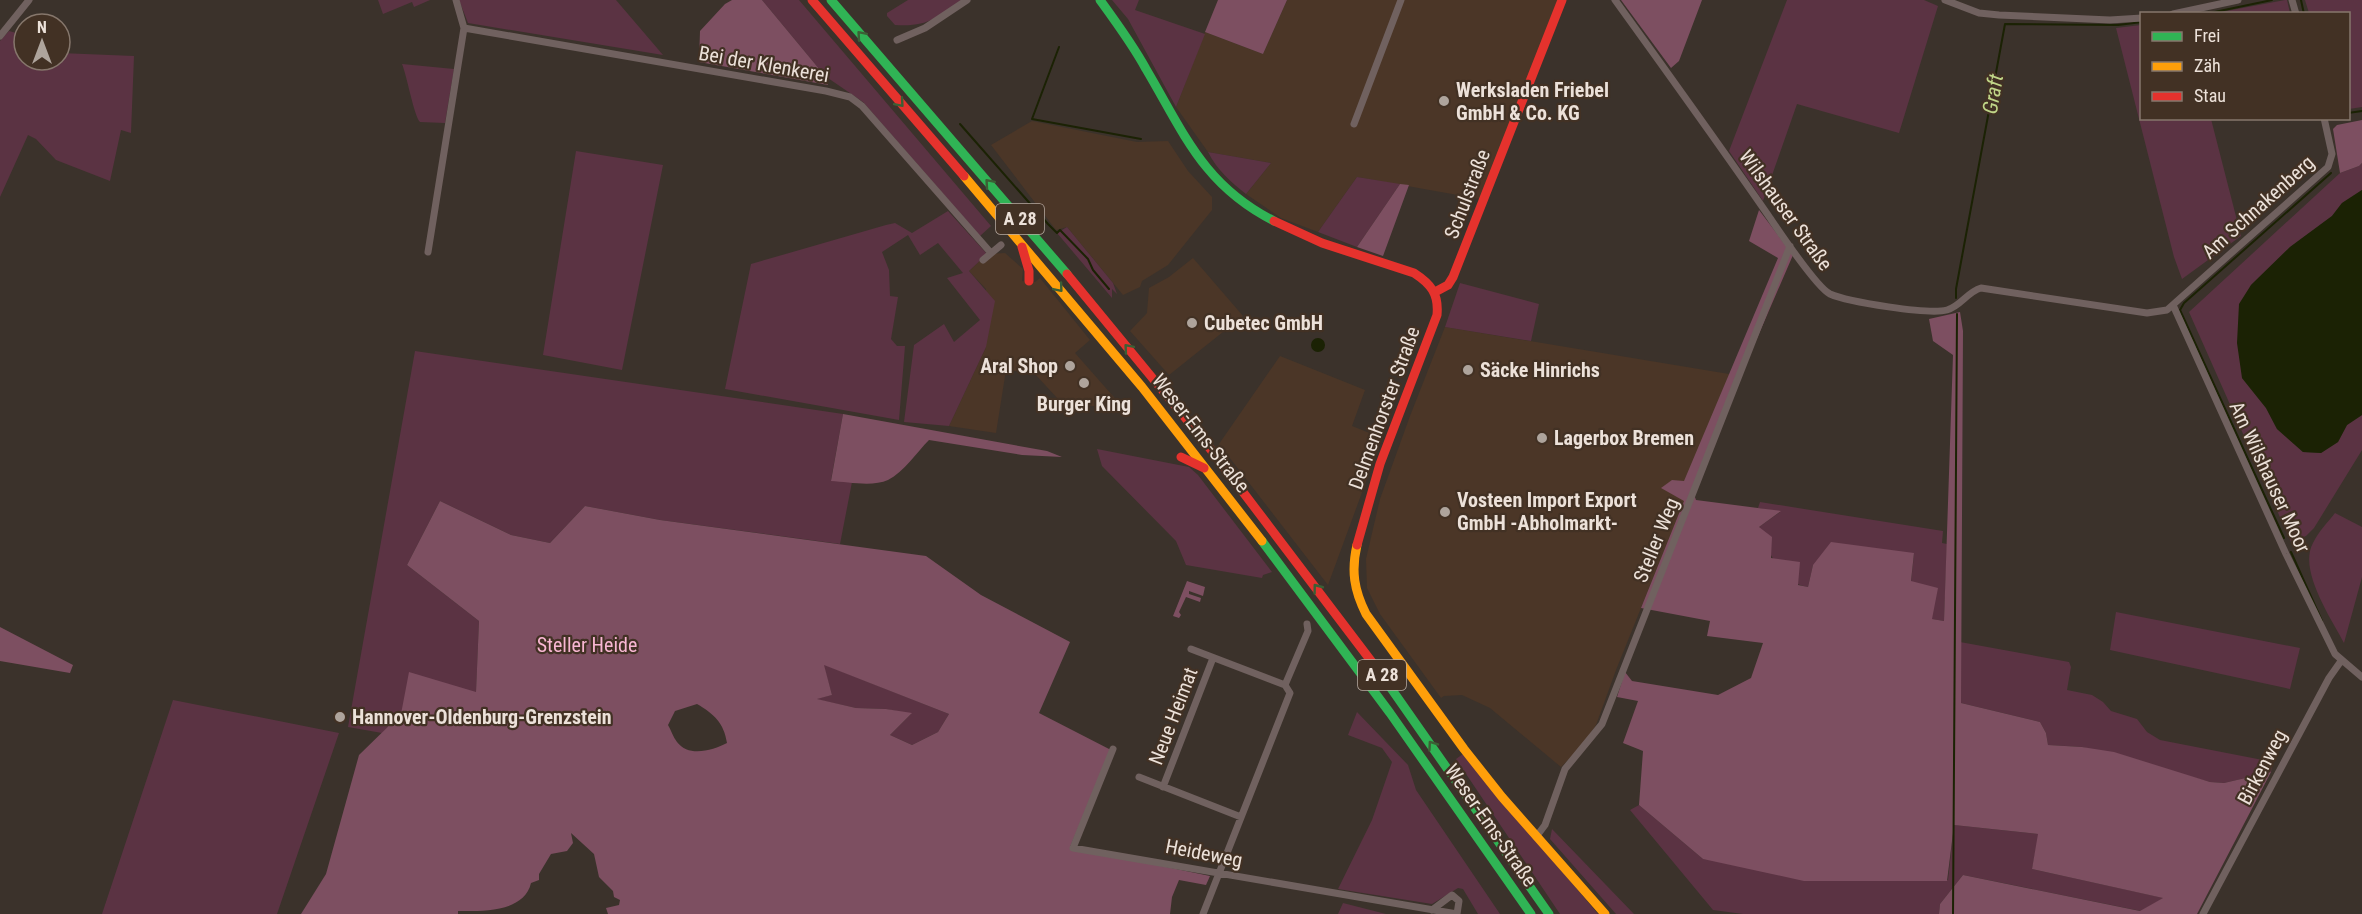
<svg xmlns="http://www.w3.org/2000/svg" width="2362" height="914" viewBox="0 0 2362 914" font-family="'Roboto Condensed',sans-serif">
<style>
.built{fill:#4b3627}
.green{fill:#5b3343}
.forest{fill:#7d4f61;fill-rule:evenodd}
.water{fill:#1b2204}
.lines{fill:none;stroke-linecap:round;stroke-linejoin:round}
.stream{stroke:#1b2204;stroke-width:2}
.street{stroke:#70615f;stroke-width:7}
.fast{stroke:#30b455;stroke-width:9}
.slow{stroke:#ff9f0a;stroke-width:9}
.jam{stroke:#e5322d;stroke-width:9}
.oneway{stroke:#3c5f35}
.poi-dot{fill:#aea49c;stroke:#423124;stroke-width:2}
.labels{text-anchor:middle;stroke-width:4.5;stroke-linejoin:round;paint-order:stroke}
.shield{fill:#423124;stroke:#b9aca3;stroke-width:1.5}
.shield-label{font-size:18px;font-weight:bold;fill:#ece1d9}
.street-label{font-size:20px;fill:#ece1d9;stroke:#423124}
.poi-label{font-size:20px;font-weight:bold;fill:#ece1d9;stroke:#423124;text-anchor:start}
.park-label{font-size:20px;fill:#f8b6d2;stroke:#423124}
.water-label{font-size:21px;font-style:italic;fill:#c0d688;stroke:#423124}
</style>
<rect width="100%" height="100%" fill="#3b322b"/>
<path class="built" d="M 1287,0 L 1558,0 L 1480,199 L 1357,177 L 1318,232 L 1281,218 L 1246,194 L 1271,163 L 1208,152 L 1176,107 L 1205,32 L 1263,54 Z
M 1032,121 L 1137,142 L 1168,141 L 1188,171 L 1212,197 L 1212,210 L 1168,265 L 1142,281 L 1140,287 L 1123,295 L 1067,227 L 1056,230 L 991,145 Z
M 1005,253 L 1023,269 L 1022,281 L 1035,282 L 1040,278 L 1090,340 L 1075,353 L 1127,412 L 1059,400 L 1034,373 L 1006,370 L 996,433 L 949,426 L 986,347 L 986,289 L 969,271 L 987,254 Z
M 1193,258 L 1243,316 L 1169,375 L 1130,331 L 1147,313 L 1149,288 L 1169,277 Z
M 1445,327 L 1735,375 L 1616,670 L 1596,725 L 1583,745 L 1561,767 L 1490,708 L 1462,695 L 1444,696 L 1441,698 L 1380,614 L 1367,588 L 1366,559 L 1380,499 L 1410,416 Z
M 1280,356 L 1365,390 L 1352,426 L 1382,438 L 1328,585 L 1219,444 Z"/>
<path class="green" d="M 378,0 L 430,0 L 414,7 L 412,2 L 383,14 Z
M 459,0 L 616,0 L 663,55 L 468,23 Z
M 762,0 L 799,0 L 991,226 L 980,236 L 863,102 L 825,76 Z
M 908,0 L 962,0 C 935,18 929,27 895,25 L 887,16 L 887,13 Z
M 1112,0 L 1139,0 L 1135,10 L 1205,34 L 1176,107 L 1128,19 Z
M 1787,0 L 1924,0 L 1938,6 L 1899,133 L 1797,104 L 1763,201 L 1729,151 Z
M 2285,0 L 2287,0 L 2290,13 L 2216,13 Z
M 2305,0 L 2362,0 L 2362,107 L 2349,109 L 2348,14 L 2309,13 Z
M 2141,25 L 2142,118 L 2211,119 L 2241,236 L 2182,279 L 2174,257 L 2116,28 Z
M 9,31 L 24,35 L 24,60 L 60,60 L 60,53 L 134,56 L 131,133 L 121,130 L 110,181 L 56,160 L 36,139 L 28,135 L 0,197 L 0,41 Z
M 402,64 L 454,69 L 445,123 L 420,122 C 414,116 407,76 402,64 Z
M 576,151 L 663,165 L 622,370 L 543,355 Z
M 1208,152 L 1271,163 L 1246,194 C 1231,182 1217,170 1208,152 Z
M 2362,163 L 2362,190 L 2342,203 L 2332,216 L 2290,247 L 2251,285 L 2242,378 L 2266,408 L 2277,429 L 2303,452 L 2321,453 L 2338,442 L 2347,425 L 2362,415 L 2362,450 L 2314,528 L 2306,536 L 2291,542 L 2189,312 L 2340,173 L 2359,166 Z
M 1357,177 L 1400,184 L 1357,247 L 1318,232 Z
M 948,211 L 987,254 L 969,271 L 995,301 L 986,347 L 949,426 L 904,422 L 914,345 L 944,324 L 954,342 L 980,320 L 947,278 L 963,273 L 938,243 L 920,255 L 908,235 L 882,252 L 889,270 L 890,296 L 898,297 L 891,339 L 897,346 L 905,346 L 899,420 L 725,389 L 751,264 L 886,225 L 895,223 L 912,233 Z
M 1067,227 L 1113,283 L 1117,294 L 1112,289 L 1112,298 L 1057,233 Z
M 1460,283 L 1539,304 L 1531,341 L 1445,327 Z
M 415,351 L 843,414 L 831,480 L 852,482 L 840,544 L 660,520 L 585,506 L 550,543 L 511,535 L 440,501 L 407,565 L 479,621 L 476,693 L 401,714 L 382,733 L 348,727 Z
M 1097,449 L 1189,467 L 1198,475 L 1272,572 L 1263,575 L 1262,578 L 1186,565 L 1176,541 L 1102,466 Z
M 1760,502 L 1943,531 L 1942,543 L 1947,544 L 1944,621 L 1932,619 L 1911,582 L 1914,554 L 1813,565 L 1808,587 C 1780,583 1768,550 1759,527 L 1780,512 L 1758,508 Z
M 2335,513 L 2362,527 L 2362,577 L 2344,643 C 2331,618 2298,570 2313,543 C 2318,532 2328,522 2335,513 Z
M 2116,612 L 2300,648 L 2290,689 L 2110,650 Z
M 1960,642 L 2069,662 L 2071,667 L 2067,690 L 2092,695 L 2103,702 L 2111,711 L 2137,719 L 2147,732 L 2160,740 L 2273,762 L 2271,772 L 2224,783 L 2210,782 L 2082,747 L 2048,745 L 2046,733 L 2040,722 L 1961,703 Z
M 823,664 L 949,714 L 938,732 L 912,745 L 890,735 L 911,714 L 886,709 L 856,708 L 815,699 L 832,695 Z
M 173,700 L 339,733 L 277,914 L 102,914 Z
M 1357,712 L 1408,765 L 1416,790 L 1500,914 L 1478,914 L 1463,889 L 1458,888 L 1432,904 L 1338,889 L 1372,820 L 1392,762 L 1382,748 L 1348,735 Z
M 1463,754 L 1598,914 L 1560,914 L 1456,759 Z
M 1639,805 L 1703,859 L 1948,880 L 1954,825 L 2039,834 L 2032,869 L 2164,898 L 2141,911 L 1963,875 L 1940,904 L 1939,914 L 1743,914 L 1713,910 L 1630,810 Z
M 1552,829 L 1634,914 L 1616,914 L 1550,839 Z
M 1343,903 L 1386,914 L 1338,914 Z"/>
<path class="forest" d="M 732,0 L 762,0 L 825,76 L 828,85 L 699,62 L 700,31 L 725,4 Z
M 1218,0 L 1287,0 L 1263,54 L 1205,32 Z
M 1621,0 L 1702,0 L 1679,61 L 1671,68 Z
M 2362,120 L 2362,163 L 2359,166 L 2340,173 L 2333,129 L 2337,125 Z
M 1400,184 L 1409,185 L 1383,256 L 1357,247 Z
M 1759,210 L 1793,255 L 1692,489 L 1696,500 L 1781,511 L 1759,527 L 1772,537 L 1771,558 L 1800,562 L 1798,585 L 1808,587 L 1813,565 L 1831,542 L 1914,553 L 1911,581 L 1938,588 L 1932,619 L 1944,621 L 1953,355 L 1933,341 L 1929,319 L 1960,312 L 1963,331 L 1961,703 L 2040,722 L 2046,733 L 2048,745 L 2082,747 L 2114,752 L 2210,782 L 2224,783 L 2271,772 L 2197,914 L 1939,914 L 1940,904 L 1963,875 L 2140,911 L 2163,898 L 2032,869 L 2038,834 L 1954,825 L 1947,881 L 1804,881 L 1703,859 L 1639,805 L 1643,751 L 1623,743 L 1638,701 L 1617,697 L 1625,672 L 1632,681 L 1718,695 L 1751,678 L 1763,643 L 1707,636 L 1710,621 L 1641,608 L 1684,501 L 1661,488 L 1672,480 L 1684,481 L 1778,258 L 1749,241 Z
M 843,414 L 1047,451 L 1062,457 L 1022,455 L 929,440 C 917,452 904,472 888,480 C 873,487 848,482 831,481 Z
M 440,501 L 511,535 L 550,543 L 585,506 L 660,520 L 926,556 L 981,595 L 1070,642 L 1039,713 L 1111,750 L 1070,847 L 1210,876 L 1206,885 L 1179,880 L 1172,897 L 1170,914 L 608,914 L 606,908 L 619,905 L 620,900 L 614,897 L 613,891 L 599,877 L 594,854 L 571,833 L 573,843 L 567,851 L 551,854 L 539,874 L 539,880 L 531,883 C 524,913 481,911 458,911 L 458,914 L 301,914 L 326,874 L 359,755 L 401,714 L 409,672 L 476,692 L 479,621 L 407,565 ZM 824,665 L 949,714 L 938,732 L 912,745 L 890,735 L 912,713 L 886,709 L 856,708 L 817,699 L 832,695 ZM 697,704 C 714,714 724,723 727,743 C 713,750 689,758 677,742 C 673,737 671,730 668,725 L 675,711 Z
M 1187,581 L 1205,587 L 1203,596 L 1189,591 L 1189,594 L 1201,598 L 1200,602 L 1186,597 L 1179,612 L 1181,615 L 1179,618 L 1173,616 Z
M 0,627 L 73,665 L 70,673 L 0,661 Z"/>
<path class="water" d="M 2362,190 L 2362,415 L 2347,425 L 2338,442 L 2321,453 L 2303,452 L 2277,429 L 2266,408 L 2242,378 L 2237,343 L 2239,304 L 2251,285 L 2290,247 L 2332,216 L 2342,203 Z
M1311 345a7 7 0 1 1 14 0a7 7 0 1 1-14 0Z"/>
<g class="lines">
<path class="stream" d="M 2301,0 L 2304,14
M 2205,14 L 2272,0
M 1059,47 L 1032,119 L 1141,139
M 2348,113 L 2362,111
M 960,124 L 1048,224 L 1057,233 L 1060,230 L 1088,259 L 1093,270 L 1109,289
M 1956,298 L 1956,289 L 2005,24 L 2118,25 L 2142,22
M 2284,538 L 2180,310 L 2184,303 L 2331,173
M 2291,552 L 2322,621
M 1953,914 L 1957,314"/>
<path class="street" d="M 1615,0 C 1667,72 1718,143 1768,215 C 1779,231 1816,287 1830,294 C 1848,302 1929,315 1947,310 C 1961,306 1967,292 1981,288 L 2147,313 L 2167,310 L 2328,167 L 2332,154 L 2324,118
M 1945,0 L 1979,13 L 1999,15 L 2110,20 L 2142,18
M 2292,0 L 2296,14
M 2173,14 L 2238,0
M 464,28 L 826,91 L 850,97 L 862,106 L 991,253
M 0,36 L 29,0
M 897,40 L 925,28 L 967,0
M 1354,124 L 1401,0
M 428,252 L 464,28 L 456,0
M 983,260 L 1001,245
M 2173,305 L 2286,554 L 2335,654 L 2362,677
M 1191,649 L 1285,685 L 1290,693 L 1203,914
M 1285,685 L 1308,631 L 1307,624
M 1113,749 L 1073,848 C 1201,870 1329,892 1457,914 L 1459,901 L 1452,895 L 1432,910
M 1139,777 L 1241,817
M 1163,787 L 1213,658
M 1536,837 L 1545,825 L 1565,769 L 1602,724 L 1790,246
M 2203,914 L 2329,678 L 2341,661"/>
<path class="fast" d="M 831,0 L 1067,274
M 1100,0 C 1116,22 1133,45 1146,69 C 1184,133 1203,185 1274,221
M 1262,541 L 1390,713 L 1531,914
M 1381,674 L 1549,914"/>
<path class="slow" d="M 964,176 L 1142,387 L 1262,541
M 1357,545 C 1351,571 1354,590 1366,614 L 1464,749 L 1502,797 L 1605,914"/>
<path class="jam" d="M 812,0 L 964,176
M 1274,221 L 1322,243 L 1414,273 C 1431,284 1439,294 1437,315 L 1380,464 L 1357,545
M 1022,247 L 1029,271 L 1029,281
M 1067,274 L 1205,442 L 1381,674
M 1435,292 L 1448,285 L 1453,277 L 1562,0
M 1181,457 L 1204,468"/>
</g>
<defs><path id="oneway-chevron" d="M-2-3.5L2.5 0L-2 3.5" fill="none" stroke-width="1.6" stroke-linecap="round" stroke-linejoin="round" transform="scale(1.5)"/></defs>
<g class="oneway">
<use href="#oneway-chevron" transform="translate(861 35) rotate(-131)"/>
<use href="#oneway-chevron" transform="translate(900 103) rotate(49)"/>
<use href="#oneway-chevron" transform="translate(989 183) rotate(-131)"/>
<use href="#oneway-chevron" transform="translate(1059 288) rotate(50)"/>
<use href="#oneway-chevron" transform="translate(1128 348) rotate(-130)"/>
<use href="#oneway-chevron" transform="translate(1317 588) rotate(-127)"/>
<use href="#oneway-chevron" transform="translate(1432 745) rotate(-125)"/>
</g>
<g class="poi-dot">
<circle cx="1444" cy="101" r="6"/>
<circle cx="1192" cy="323" r="6"/>
<circle cx="1070" cy="366" r="6"/>
<circle cx="1468" cy="370" r="6"/>
<circle cx="1084" cy="383" r="6"/>
<circle cx="1542" cy="438" r="6"/>
<circle cx="1445" cy="512" r="6"/>
<circle cx="340" cy="717" r="6"/>
</g>
<g class="labels">
<g class="shield">
<rect x="996" y="204" width="48" height="30" rx="4.5"/>
<rect x="1358" y="660" width="48" height="30" rx="4.5"/>
</g>
<g class="shield-label">
<text x="1020" y="225">A 28</text>
<text x="1382" y="681">A 28</text>
</g>
<g class="street-label">
<text transform="translate(764 64) rotate(10)" y="7">Bei der Klenkerei</text>
<text transform="translate(1467 194) rotate(-69)" y="7">Schulstraße</text>
<text transform="translate(2258 207) rotate(-42)" y="7">Am Schnakenberg</text>
<text transform="translate(1786 210) rotate(54)" y="7">Wilshauser Straße</text>
<text transform="translate(1384 408) rotate(-70)" y="7">Delmenhorster Straße</text>
<text transform="translate(1201 433) rotate(52)" y="7">Weser-Ems-Straße</text>
<text transform="translate(2270 477) rotate(65)" y="7">Am Wilshauser Moor</text>
<text transform="translate(1656 540) rotate(-68)" y="7">Steller Weg</text>
<text transform="translate(1173 716) rotate(-69)" y="7">Neue Heimat</text>
<text transform="translate(2262 767) rotate(-62)" y="7">Birkenweg</text>
<text transform="translate(1491 825) rotate(55)" y="7">Weser-Ems-Straße</text>
<text transform="translate(1204 853) rotate(11)" y="7">Heideweg</text>
</g>
<g class="poi-label">
<text x="1456" y="97">Werksladen Friebel<tspan x="1456" dy="23">GmbH &amp; Co. KG</tspan></text>
<text x="1204" y="330">Cubetec GmbH</text>
<text x="1058" y="373" text-anchor="end">Aral Shop</text>
<text x="1480" y="377">Säcke Hinrichs</text>
<text x="1084" y="411" text-anchor="middle">Burger King</text>
<text x="1554" y="445">Lagerbox Bremen</text>
<text x="1457" y="507">Vosteen Import Export<tspan x="1457" dy="23">GmbH -Abholmarkt-</tspan></text>
<text x="352" y="724">Hannover-Oldenburg-Grenzstein</text>
</g>
<g class="park-label">
<text x="587" y="652">Steller Heide</text>
</g>
<g class="water-label">
<text transform="translate(1993 94) rotate(-80)" y="7">Graft</text>
</g>
</g>
<rect x="2140" y="12" width="210" height="108" fill="#423124" stroke="#86776c" stroke-width="1.5"/>
<rect x="2152" y="32" width="30" height="9" fill="#30b455" stroke="#86776c" stroke-width="1.5"/>
<text x="2194" y="42" font-size="18" fill="#ece1d9">Frei</text>
<rect x="2152" y="62" width="30" height="9" fill="#ff9f0a" stroke="#86776c" stroke-width="1.5"/>
<text x="2194" y="72" font-size="18" fill="#ece1d9">Zäh</text>
<rect x="2152" y="92" width="30" height="9" fill="#e5322d" stroke="#86776c" stroke-width="1.5"/>
<text x="2194" y="102" font-size="18" fill="#ece1d9">Stau</text>
<g transform="translate(42 42)"><circle r="28" fill="#423124" stroke="#86776c" stroke-width="1.5"/>
<path d="M0-4.5L10 22L0 15L-10 22Z" fill="#aea49c"/>
<text y="-9" font-size="16" font-weight="bold" text-anchor="middle" fill="#ece1d9">N</text>
</g>
</svg>
